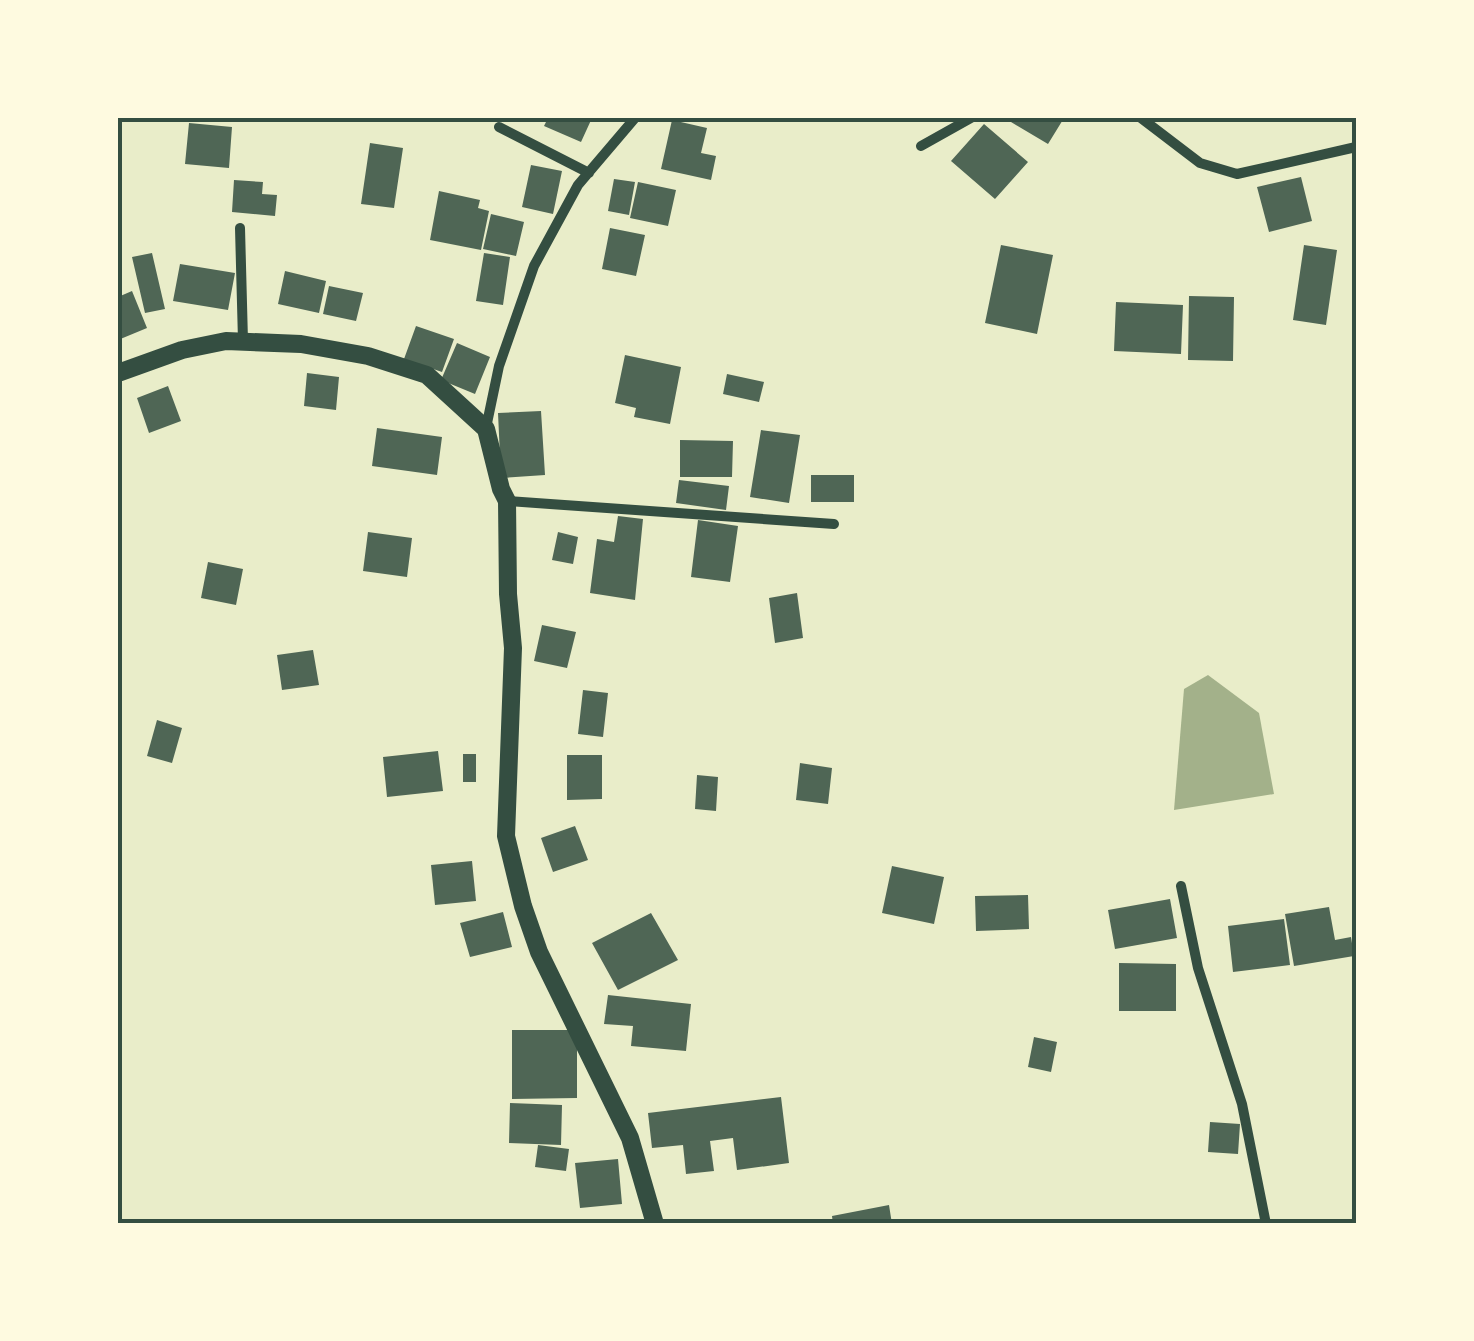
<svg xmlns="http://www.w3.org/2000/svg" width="1474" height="1341" viewBox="0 0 1474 1341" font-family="Mulish,sans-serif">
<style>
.water{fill:#a3b18a}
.building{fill:#4f6655}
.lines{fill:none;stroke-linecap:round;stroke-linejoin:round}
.minor{stroke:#344e41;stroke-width:10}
.tertiary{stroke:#344e41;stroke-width:18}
.neatline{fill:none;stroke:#344e41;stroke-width:4}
</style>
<rect width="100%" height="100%" fill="#e9edc9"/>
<path class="water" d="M 1208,675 L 1259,713 L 1274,794 L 1174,810 L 1184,689 Z"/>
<path class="building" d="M 548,118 L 592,118 L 581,142 L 544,126 Z
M 1013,118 L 1064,118 L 1048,144 L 1011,122 Z
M 672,120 L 707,128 L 701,153 L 716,156 L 711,180 L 661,169 Z
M 189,123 L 232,127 L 229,168 L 185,164 Z
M 984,124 L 1028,162 L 995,199 L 951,161 Z
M 370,143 L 403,148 L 394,208 L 361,204 Z
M 531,165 L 562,171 L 553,214 L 522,207 Z
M 1301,177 L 1312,221 L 1269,232 L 1257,187 Z
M 614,179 L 635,182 L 629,215 L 608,211 Z
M 234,180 L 263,182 L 262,194 L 277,195 L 275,216 L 232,212 Z
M 638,182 L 676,190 L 668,226 L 630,218 Z
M 439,191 L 480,200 L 478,208 L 489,211 L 481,250 L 430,240 Z
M 491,214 L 524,222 L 516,256 L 483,249 Z
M 610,228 L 645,235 L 636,276 L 602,269 Z
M 1001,245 L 1053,255 L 1037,334 L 985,323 Z
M 1304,245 L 1337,250 L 1326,325 L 1293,320 Z
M 152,253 L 165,309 L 145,313 L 132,257 Z
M 484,253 L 510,257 L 503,305 L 476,301 Z
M 180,264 L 235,273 L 228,310 L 173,301 Z
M 285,271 L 326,281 L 319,313 L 278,304 Z
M 329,286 L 363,293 L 356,321 L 323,314 Z
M 132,291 L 147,328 L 118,340 L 118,297 Z
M 1189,296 L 1234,297 L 1233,361 L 1188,360 Z
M 1116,302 L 1183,305 L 1181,354 L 1114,351 Z
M 416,326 L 454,339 L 442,372 L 404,359 Z
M 457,343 L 490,357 L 475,394 L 441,380 Z
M 625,355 L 681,367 L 670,424 L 634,417 L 636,408 L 615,403 Z
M 307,373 L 339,377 L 336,410 L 304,406 Z
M 727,374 L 764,382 L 759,402 L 723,394 Z
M 168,386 L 181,421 L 149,433 L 137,398 Z
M 541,411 L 545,475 L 501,478 L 498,413 Z
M 377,428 L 442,437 L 437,475 L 372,466 Z
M 761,430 L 800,435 L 789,503 L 750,497 Z
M 680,440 L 733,441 L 732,477 L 680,477 Z
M 811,475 L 854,475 L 854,502 L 811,502 Z
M 679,480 L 729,486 L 726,510 L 676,503 Z
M 618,516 L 643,519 L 635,600 L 590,593 L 597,539 L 614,542 Z
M 698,520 L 738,526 L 730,582 L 691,577 Z
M 368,532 L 412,538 L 407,577 L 363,571 Z
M 558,532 L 578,537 L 573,564 L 552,560 Z
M 208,562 L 243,569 L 236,605 L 201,598 Z
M 797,593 L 803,638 L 775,643 L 769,598 Z
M 542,625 L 576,632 L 567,668 L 534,661 Z
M 313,650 L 319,685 L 282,690 L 277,655 Z
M 583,690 L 608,693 L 603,737 L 578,734 Z
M 157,720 L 182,728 L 172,763 L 147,756 Z
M 438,751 L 443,791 L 387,797 L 383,757 Z
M 463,754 L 476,754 L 476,782 L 463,782 Z
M 567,755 L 602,755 L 602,799 L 567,800 Z
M 800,763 L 832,768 L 828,804 L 796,800 Z
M 697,775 L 718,777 L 716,811 L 695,809 Z
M 575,826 L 588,860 L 553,872 L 541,838 Z
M 472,861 L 476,901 L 435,905 L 431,865 Z
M 892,866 L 944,877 L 934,924 L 882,913 Z
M 1028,895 L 1029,929 L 976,931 L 975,896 Z
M 1170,899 L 1177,938 L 1115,949 L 1108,910 Z
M 1329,907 L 1335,940 L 1351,937 L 1354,956 L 1294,966 L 1285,914 Z
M 503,912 L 512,947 L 470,957 L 460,923 Z
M 651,913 L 678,960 L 618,990 L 592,943 Z
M 1284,919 L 1290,965 L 1233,972 L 1228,926 Z
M 1119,963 L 1176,964 L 1176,1011 L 1119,1011 Z
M 608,995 L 691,1004 L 686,1051 L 631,1046 L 633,1026 L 604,1024 Z
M 512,1030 L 577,1030 L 577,1098 L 512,1099 Z
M 1034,1037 L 1057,1042 L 1051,1072 L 1028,1067 Z
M 781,1097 L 789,1163 L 737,1170 L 733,1138 L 710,1141 L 714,1171 L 686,1174 L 683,1145 L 652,1148 L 648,1113 Z
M 510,1103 L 562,1105 L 561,1145 L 509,1143 Z
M 1210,1122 L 1240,1124 L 1238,1154 L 1208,1152 Z
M 538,1145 L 569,1149 L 566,1171 L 535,1167 Z
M 618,1159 L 622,1204 L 580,1208 L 575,1163 Z
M 889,1205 L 892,1224 L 833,1224 L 832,1216 Z"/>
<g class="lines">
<path class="minor" d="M 1141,118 L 1200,163 L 1237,174 L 1356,147
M 499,127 L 589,173
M 921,146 L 971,118
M 240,228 L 243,341
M 486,428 L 499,366 L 534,266 L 578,185 L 635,118
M 507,501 L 834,524
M 1181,886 L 1198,968 L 1242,1104 L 1266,1224"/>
<path class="tertiary" d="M 118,373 L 182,350 L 226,341 L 301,344 L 368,356 L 427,375 L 486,429 L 501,489 L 507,501 L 508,594 L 513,648 L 506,836 L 523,906 L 539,952 L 630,1138 L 655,1224"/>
</g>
<rect width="1474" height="1341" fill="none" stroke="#fefae0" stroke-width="240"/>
<rect x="120" y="120" width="1234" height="1101" class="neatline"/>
</svg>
